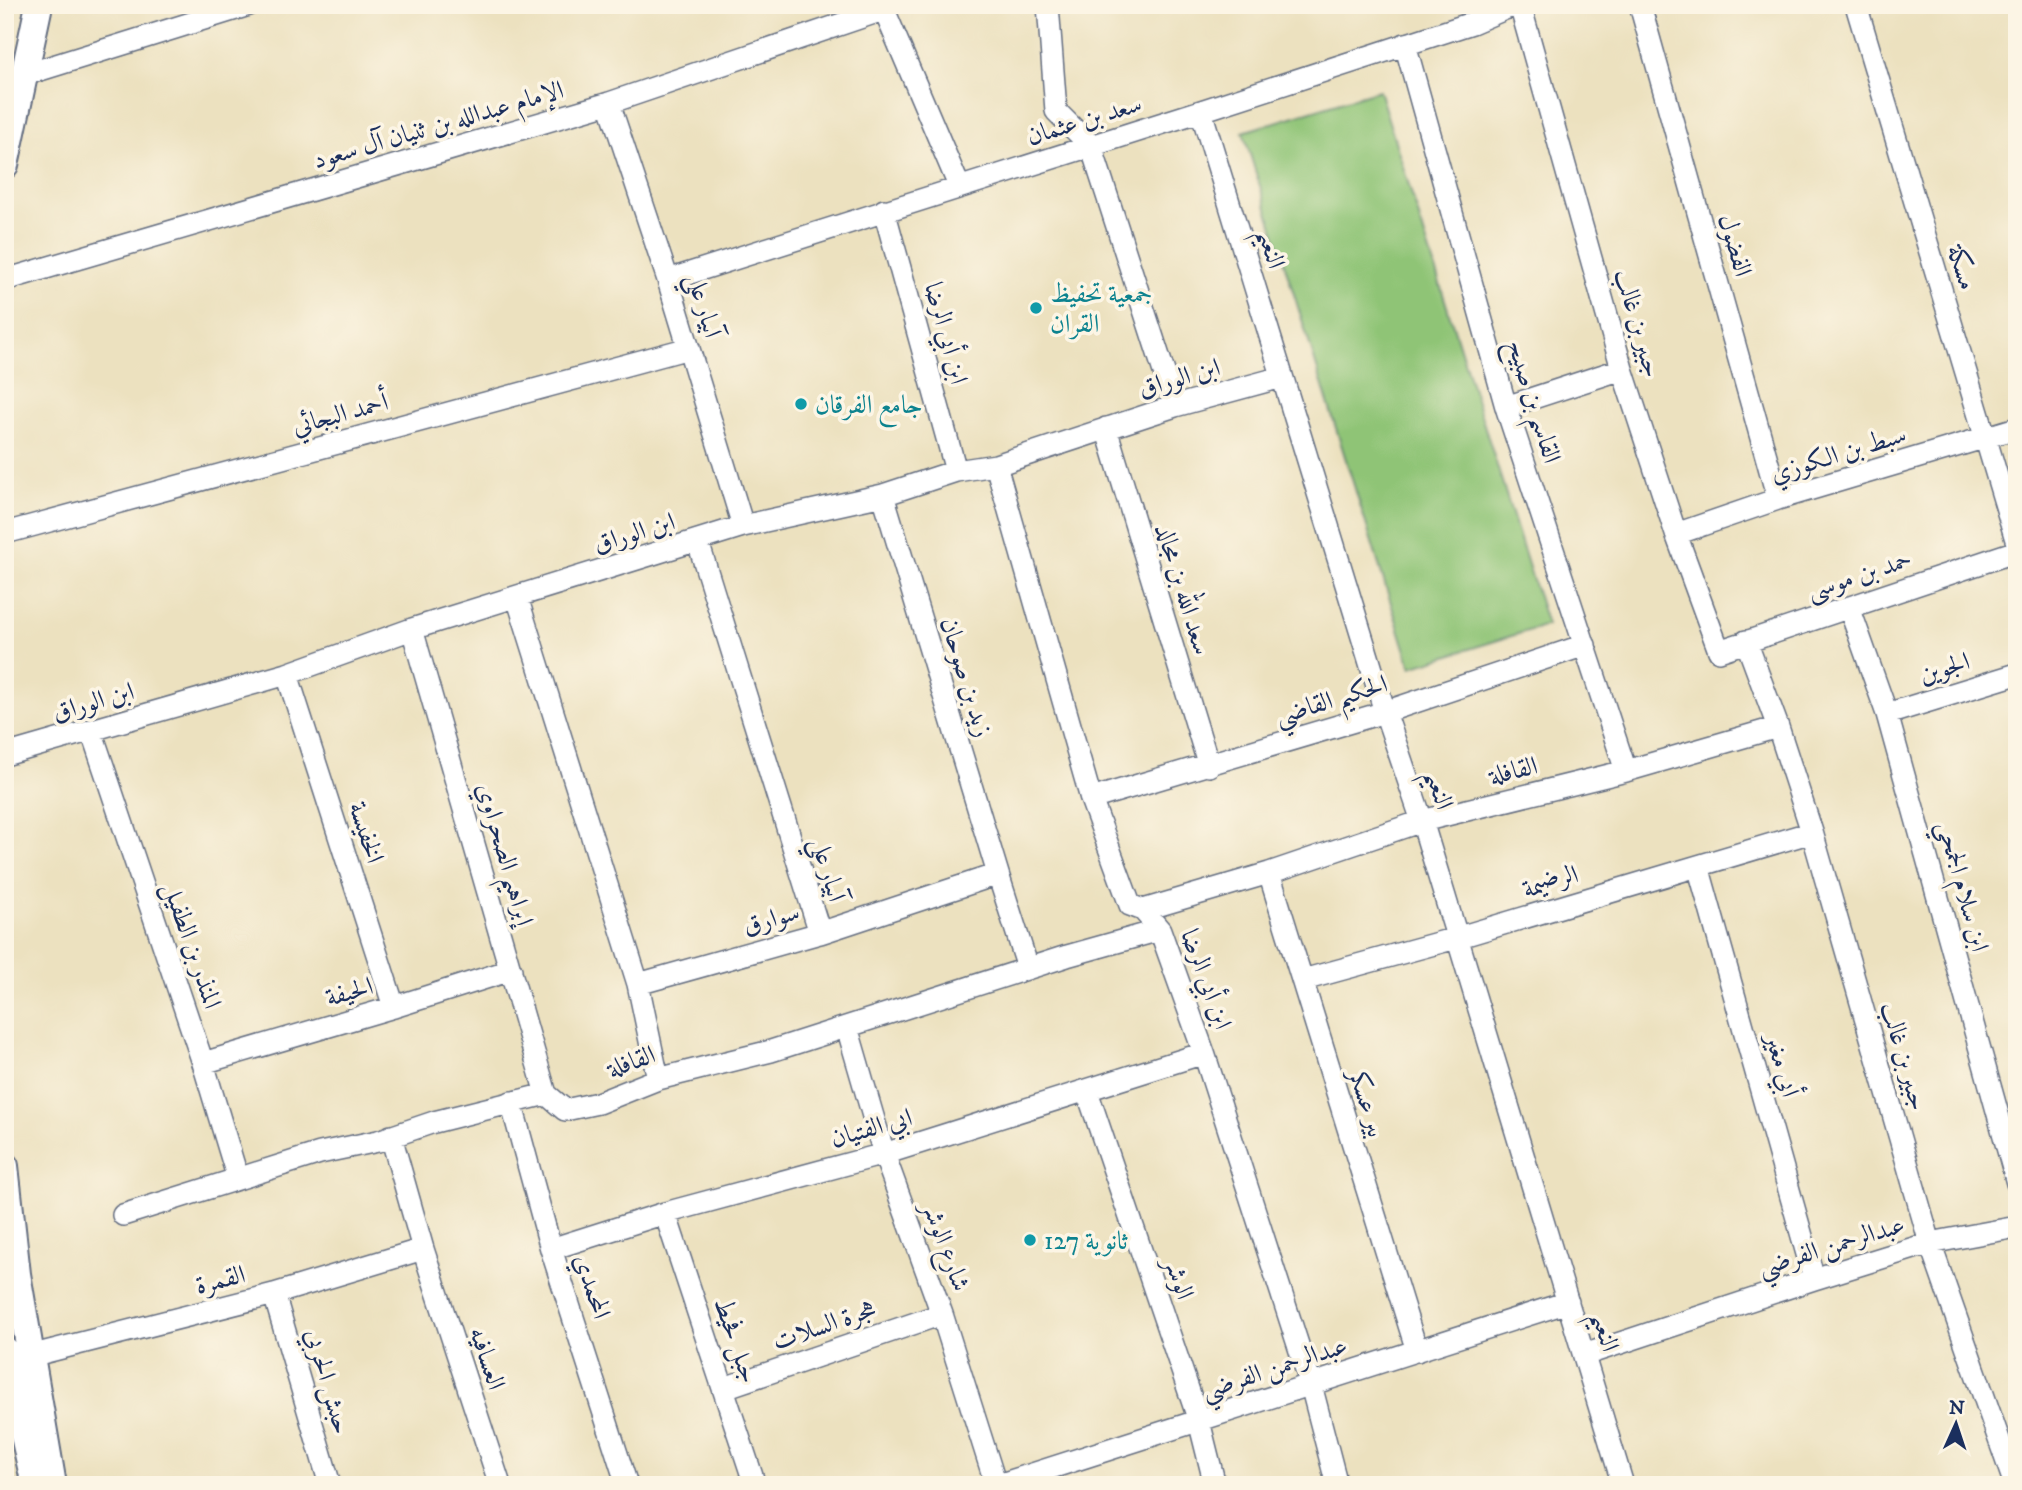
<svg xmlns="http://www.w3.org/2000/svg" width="2022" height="1490" viewBox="0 0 2022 1490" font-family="'IM FELL DW Pica',Amiri,serif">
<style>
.green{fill:#8fc476;stroke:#557a6a;stroke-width:2}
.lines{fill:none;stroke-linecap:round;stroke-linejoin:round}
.minor-casing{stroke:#646d80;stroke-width:24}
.tertiary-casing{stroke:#646d80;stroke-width:30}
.minor{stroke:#fff;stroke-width:21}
.tertiary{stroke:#fff;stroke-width:26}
.culture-dot{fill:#0f9aa8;stroke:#fcf5e5;stroke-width:2.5}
.labels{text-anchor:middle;stroke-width:7;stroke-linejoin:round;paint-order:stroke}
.street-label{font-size:26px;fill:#1b2f5e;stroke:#fcf5e5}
.culture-label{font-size:26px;fill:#0d838f;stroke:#fcf5e5;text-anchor:start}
</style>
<rect width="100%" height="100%" fill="#fcf5e5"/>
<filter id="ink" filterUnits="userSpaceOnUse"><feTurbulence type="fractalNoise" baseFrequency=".0143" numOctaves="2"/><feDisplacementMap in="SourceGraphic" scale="14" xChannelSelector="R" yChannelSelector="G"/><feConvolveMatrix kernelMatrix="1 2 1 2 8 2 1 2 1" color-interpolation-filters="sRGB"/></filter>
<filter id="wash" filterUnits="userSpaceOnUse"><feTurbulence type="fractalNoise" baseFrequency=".00686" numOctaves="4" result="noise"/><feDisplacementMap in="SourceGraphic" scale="28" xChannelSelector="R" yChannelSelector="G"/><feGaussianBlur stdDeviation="1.57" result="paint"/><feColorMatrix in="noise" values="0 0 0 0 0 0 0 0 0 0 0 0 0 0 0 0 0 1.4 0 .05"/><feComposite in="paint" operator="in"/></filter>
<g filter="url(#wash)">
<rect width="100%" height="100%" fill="#ece1bf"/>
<path class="green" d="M 1379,90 L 1547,625 L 1411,667 L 1243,132 Z"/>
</g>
<g filter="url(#ink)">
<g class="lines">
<g class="minor-casing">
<path id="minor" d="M 882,5 L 959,186
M 1048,5 L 1056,111 L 1091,146 L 1175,406
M 1520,5 L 1622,369 L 1676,534 L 1719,651 L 2017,551
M 1640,5 L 1778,499
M 1856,5 L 2017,543
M 1405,44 L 1506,407 L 1626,771
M 24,75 L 249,5
M 609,103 L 668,280 L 743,526
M 1201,111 L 1385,712 L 1422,821 L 1623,1485
M 884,210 L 956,471
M 5,280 L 609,103 L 883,10
M 668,280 L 1201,111 L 1472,23 L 1514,5
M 1506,407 L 1622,369
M 1106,428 L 1209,766
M 996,465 L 1091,799 L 1130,905 L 1143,910 L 1160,930 L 1204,1053 L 1311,1385 L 1337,1485
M 883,495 L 998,874 L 1028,968
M 5,533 L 689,348
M 1676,534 L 1778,499 L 2017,428
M 698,542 L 820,933
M 517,597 L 638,984 L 658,1079
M 1849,607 L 1887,714 L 2017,1183
M 412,629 L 546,1094
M 1746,641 L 1778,727 L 1812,832 L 1930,1243 L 2015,1485
M 287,674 L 394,1007
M 1887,714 L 2017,674
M 91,730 L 203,1063 L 238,1179
M 5,755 L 287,674 L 412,629 L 743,526 L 883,495 L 956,471 L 996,465 L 1175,406 L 1282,377
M 1091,799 L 1385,712 L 1585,645
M 1698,866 L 1814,1279
M 1269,873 L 1417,1351
M 1143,910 L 1269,873 L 1422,821 L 1626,771 L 1778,727
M 1303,980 L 1456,938 L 1812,832
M 638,984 L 820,933 L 998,874
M 847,1027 L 884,1154 L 942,1314 L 996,1485
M 203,1063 L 394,1007 L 511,970
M 1087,1091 L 1199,1421 L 1215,1485
M 511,1102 L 551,1249 L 627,1485
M 391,1136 L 423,1249 L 500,1485
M 665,1213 L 755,1485
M 123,1215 L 320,1153 L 378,1141 L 434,1122 L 546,1094 L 565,1110 L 598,1103 L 658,1079 L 771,1051 L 1067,956 L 1160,930
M 551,1249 L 665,1213 L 884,1154 L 1204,1053
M 274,1294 L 330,1485
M 1584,1355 L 1814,1279 L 1930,1243 L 2017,1227
M 30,1356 L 274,1294 L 423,1249
M 724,1388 L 942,1314
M 998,1485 L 1568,1302"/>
</g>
<g class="tertiary-casing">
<path id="tertiary" d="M 5,165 L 39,5
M 5,1166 L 17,1274 L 53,1485
M 5,1350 L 35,1485"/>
</g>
<use href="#minor" class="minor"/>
<use href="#tertiary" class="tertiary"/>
</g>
</g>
<g class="culture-dot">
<circle cx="1036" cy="308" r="7"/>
<circle cx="801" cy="404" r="7"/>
<circle cx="1030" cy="1240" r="7"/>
</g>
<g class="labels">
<g class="street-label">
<text transform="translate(1084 119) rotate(-17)" y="9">سعد بن عثمان</text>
<text transform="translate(438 124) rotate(-16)" y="9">الإمام عبدالله بن ثنيان آل سعود</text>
<text transform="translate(1736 245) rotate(74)" y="9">الفضول</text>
<text transform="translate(1272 248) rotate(73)" y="9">النعيم</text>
<text transform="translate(1963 267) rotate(73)" y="9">مسكة</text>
<text transform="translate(705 305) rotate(73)" y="9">آبيار علي</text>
<text transform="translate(1639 323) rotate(74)" y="9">جبير بن غالب</text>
<text transform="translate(947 333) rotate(75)" y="9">ابن أبي الرضا</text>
<text transform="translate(1179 377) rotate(-16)" y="9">ابن الوراق</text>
<text transform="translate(1535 401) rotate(73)" y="9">القاسم بن صبيح</text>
<text transform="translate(340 413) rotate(-15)" y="9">أحمد البجائي</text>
<text transform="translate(1838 453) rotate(-17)" y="9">سبط بن الكوزي</text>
<text transform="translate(634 532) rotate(-17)" y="9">ابن الوراق</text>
<text transform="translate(1859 574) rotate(-18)" y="9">حمد بن موسى</text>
<text transform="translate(1184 589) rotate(73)" y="9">سعد الله بن مجالد</text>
<text transform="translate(1944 667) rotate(-17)" y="9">الجوين</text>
<text transform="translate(967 677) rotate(73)" y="9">زيد بن صوحان</text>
<text transform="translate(1331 699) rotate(-17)" y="9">الحكيم القاضي</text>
<text transform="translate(93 701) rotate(-16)" y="9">ابن الوراق</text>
<text transform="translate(1513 770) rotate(-14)" y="9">القافلة</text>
<text transform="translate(1440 789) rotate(72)" y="9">النعيم</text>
<text transform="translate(367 832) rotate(72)" y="9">الخفيسة</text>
<text transform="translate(506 854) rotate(74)" y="9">إبراهيم الصحراوي</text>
<text transform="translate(829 869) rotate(73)" y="9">آبيار علي</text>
<text transform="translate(1550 881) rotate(-17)" y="9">الرضيمة</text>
<text transform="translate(1964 886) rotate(75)" y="9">ابن سلام الجمحي</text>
<text transform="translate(771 918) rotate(-16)" y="9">سوارق</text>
<text transform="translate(193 945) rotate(71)" y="9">المنذر بن الطفيل</text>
<text transform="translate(1207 979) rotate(70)" y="9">ابن أبي الرضا</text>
<text transform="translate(349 991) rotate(-16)" y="9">الحيفة</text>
<text transform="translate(1905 1056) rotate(74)" y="9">جبير بن غالب</text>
<text transform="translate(631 1061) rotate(-20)" y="9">القافلة</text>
<text transform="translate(1783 1065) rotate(74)" y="9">أبي مغير</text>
<text transform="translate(1368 1103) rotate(73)" y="9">بير عسكر</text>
<text transform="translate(871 1127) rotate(-16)" y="9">ابي الفتيان</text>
<text transform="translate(1831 1245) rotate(-17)" y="9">عبدالرحمن الفرضي</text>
<text transform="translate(947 1246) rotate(70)" y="9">شارع الوشر</text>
<text transform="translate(1180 1278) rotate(71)" y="9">الوشر</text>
<text transform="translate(220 1279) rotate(-14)" y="9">القمرة</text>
<text transform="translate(593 1286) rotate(72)" y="9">المحمدي</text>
<text transform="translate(824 1324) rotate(-19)" y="9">هجرة السلات</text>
<text transform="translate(1606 1331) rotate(73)" y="9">النعيم</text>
<text transform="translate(737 1340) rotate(71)" y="9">جبل فحيط</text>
<text transform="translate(488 1358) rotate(72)" y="9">العسافيه</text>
<text transform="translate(1274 1367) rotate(-18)" y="9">عبدالرحمن الفرضي</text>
<text transform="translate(329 1381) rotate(74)" y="9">حبش الحربي</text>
</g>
<g class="culture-label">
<text x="1050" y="302">جمعية تحفيظ<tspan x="1050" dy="30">القران</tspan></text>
<text x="815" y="413">جامع الفرقان</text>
<text x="1044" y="1249">ثانوية 127</text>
</g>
</g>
<rect width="2022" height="1490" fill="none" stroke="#fcf5e5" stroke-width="28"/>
<g transform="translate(1956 1424) rotate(3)" stroke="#fcf5e5" stroke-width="5" paint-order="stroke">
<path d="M0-5L12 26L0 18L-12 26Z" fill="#1b2f5e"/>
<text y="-10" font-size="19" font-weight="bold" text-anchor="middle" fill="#1b2f5e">N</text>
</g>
</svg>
